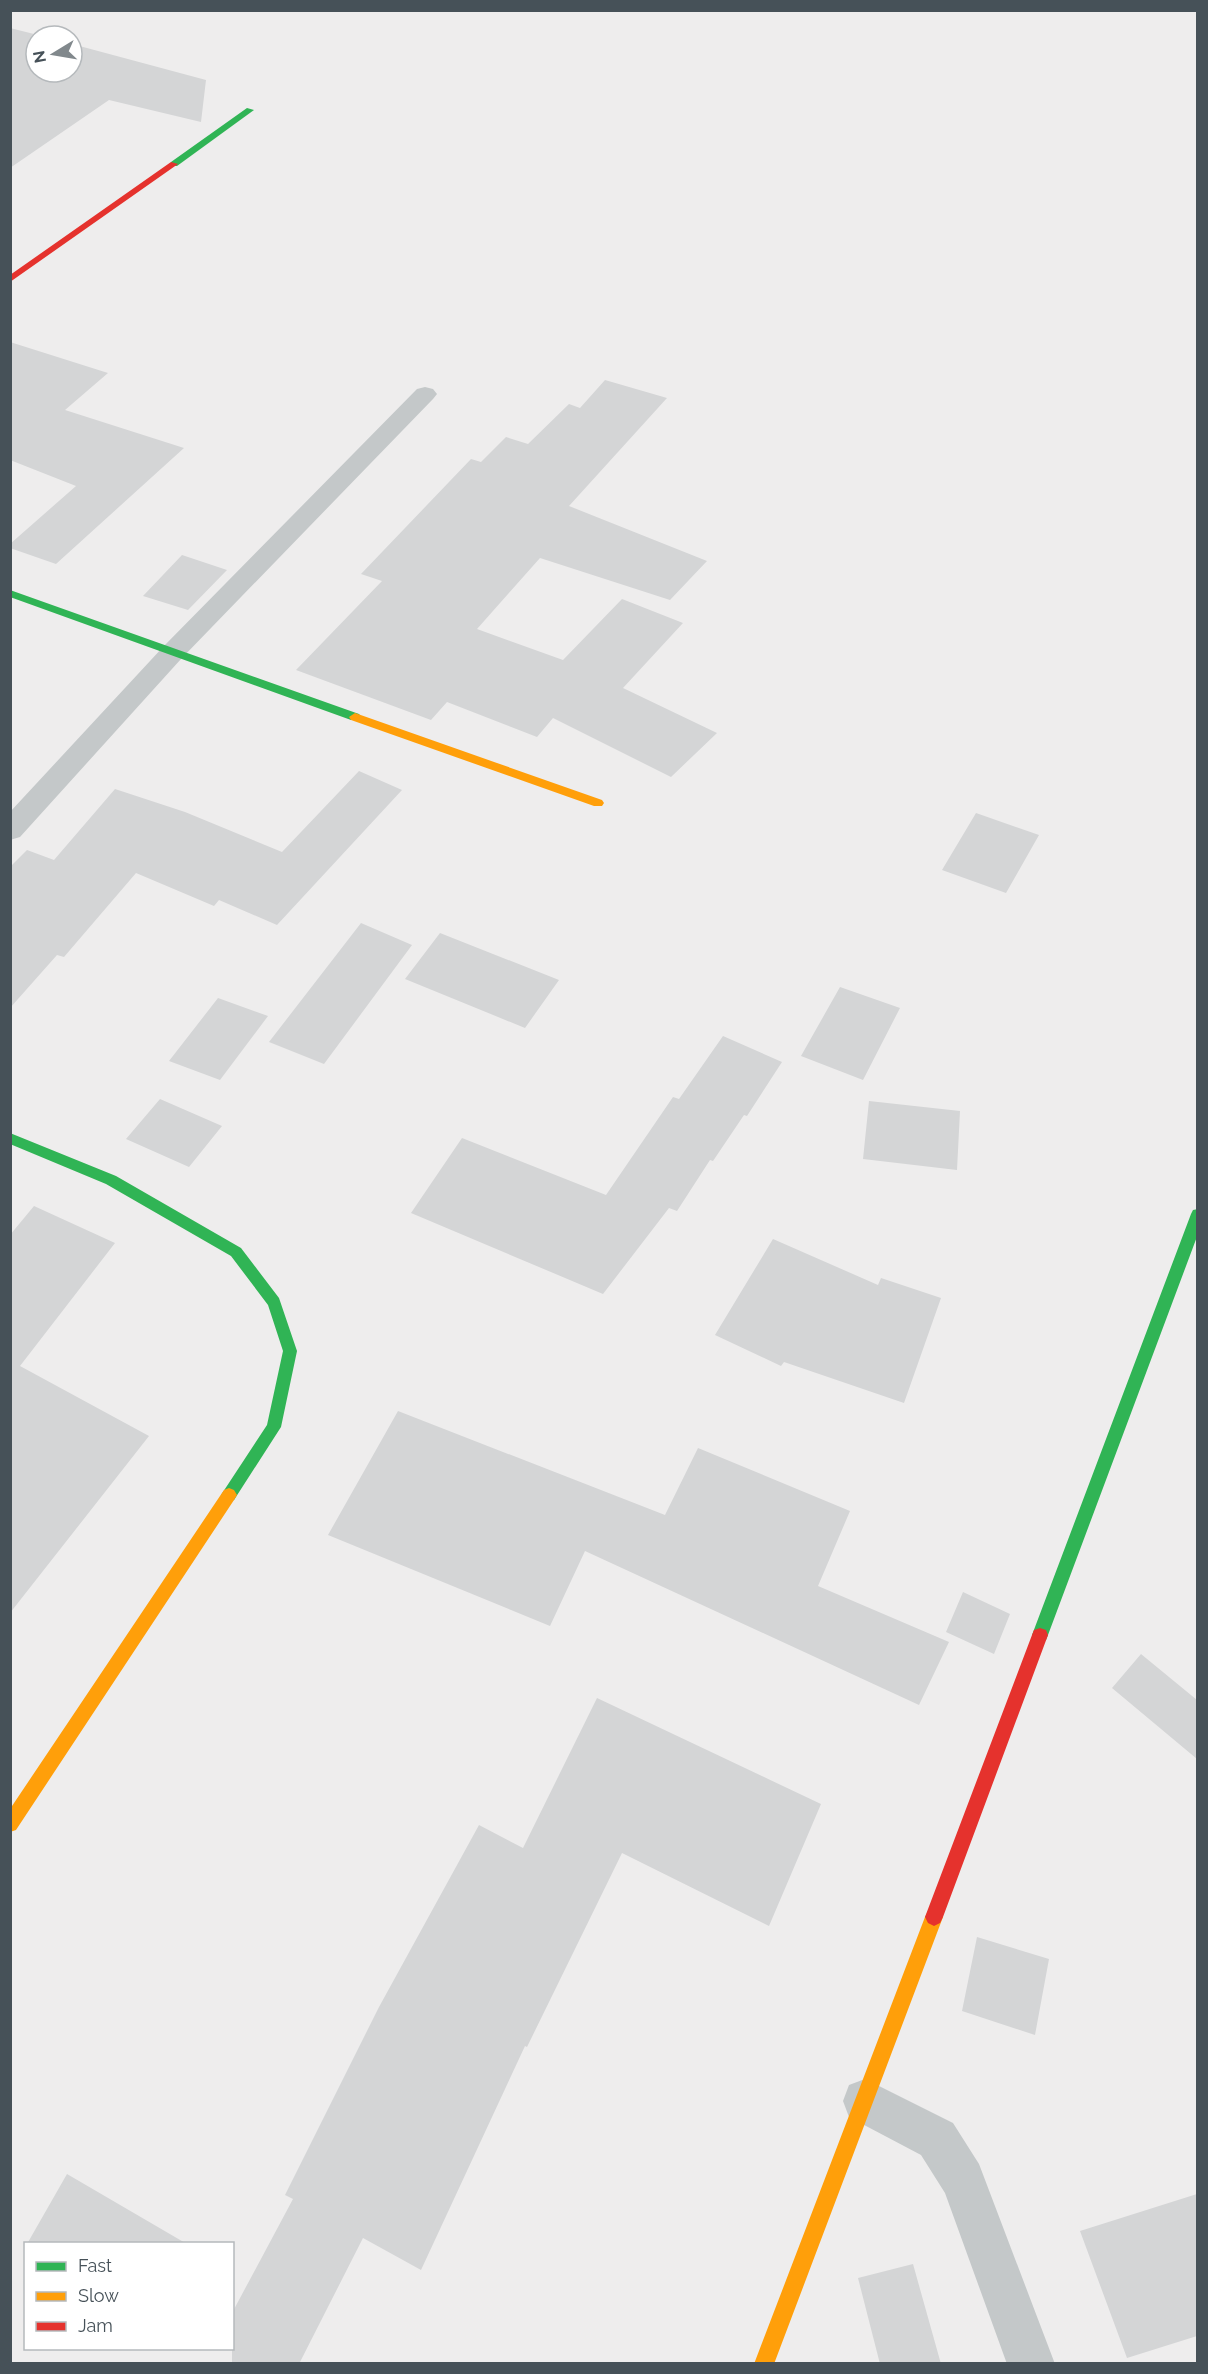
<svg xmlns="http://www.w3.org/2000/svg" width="1208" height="2374" viewBox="0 0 1208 2374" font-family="Raleway,sans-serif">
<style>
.building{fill:#d4d5d6}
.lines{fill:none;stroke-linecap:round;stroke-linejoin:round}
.street{fill:#c4c8c9;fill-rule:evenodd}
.fast{fill:#30b455;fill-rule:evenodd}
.slow{fill:#ff9f0a;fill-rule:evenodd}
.jam{fill:#e5322d;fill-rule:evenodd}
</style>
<rect width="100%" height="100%" fill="#eeeded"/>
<path class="building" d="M 10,28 L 42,36 L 36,36 L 36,72 L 72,72 L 72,44 L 206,80 L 201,122 L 109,100 L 10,168 Z
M 10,342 L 108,373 L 65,410 L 184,448 L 56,564 L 10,548 L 10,544 L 76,486 L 10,460 Z
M 605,380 L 667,398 L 569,506 L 707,561 L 670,600 L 540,558 L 477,629 L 563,660 L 622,599 L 683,623 L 623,688 L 717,733 L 671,777 L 553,718 L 537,737 L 447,702 L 431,720 L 296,670 L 382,581 L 361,574 L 471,459 L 481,462 L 506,437 L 528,444 L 569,404 L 580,408 Z
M 182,555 L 227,570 L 188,610 L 143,596 Z
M 359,771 L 402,790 L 277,925 L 219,900 L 214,906 L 136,873 L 64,957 L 57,955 L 10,1008 L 10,867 L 27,850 L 54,860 L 115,789 L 185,812 L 282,852 Z
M 976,813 L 1039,835 L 1006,893 L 942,870 Z
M 361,923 L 412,945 L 324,1064 L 269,1042 Z
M 440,933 L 559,980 L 525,1028 L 405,979 Z
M 840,987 L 900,1008 L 863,1080 L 801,1056 Z
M 218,998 L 268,1016 L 220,1080 L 169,1061 Z
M 723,1036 L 782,1062 L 747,1116 L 744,1115 L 713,1161 L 710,1160 L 677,1211 L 669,1208 L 603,1294 L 411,1213 L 462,1138 L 606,1195 L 673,1097 L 679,1099 Z
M 160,1099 L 222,1126 L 189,1167 L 126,1139 Z
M 869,1101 L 960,1111 L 957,1170 L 863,1159 Z
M 34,1206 L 115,1243 L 20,1366 L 149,1436 L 10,1613 L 10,1235 Z
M 773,1239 L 878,1285 L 881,1278 L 941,1298 L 904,1403 L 784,1362 L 781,1366 L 715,1335 Z
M 398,1411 L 665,1515 L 698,1448 L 850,1511 L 818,1586 L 949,1642 L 919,1705 L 585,1551 L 550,1626 L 328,1535 Z
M 963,1592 L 1010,1614 L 994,1654 L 946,1632 Z
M 1141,1654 L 1197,1700 L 1197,1759 L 1112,1688 Z
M 597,1698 L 821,1804 L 769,1926 L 622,1853 L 527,2047 L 525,2046 L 421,2270 L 363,2238 L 299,2364 L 232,2364 L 232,2313 L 293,2199 L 285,2195 L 379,2007 L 479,1825 L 523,1848 Z
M 977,1937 L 1049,1959 L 1035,2035 L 962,2011 Z
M 67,2174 L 187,2244 L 27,2244 Z
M 1197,2194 L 1197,2336 L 1127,2358 L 1080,2231 Z
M 913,2264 L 941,2364 L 880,2364 L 858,2278 Z"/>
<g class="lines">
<path class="street" d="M 425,387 L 433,389 L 437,394 L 433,399 L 181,659 L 20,837 L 10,840 L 10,812 L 163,647 L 417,389 Z
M 865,2079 L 953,2123 L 979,2164 L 1055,2364 L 1007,2364 L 945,2193 L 921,2155 L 849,2117 L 843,2101 L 849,2085 Z"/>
<path class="fast" d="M 247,108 L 254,110 L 177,166 L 171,166 L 171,162 Z
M 10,590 L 359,714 L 361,717 L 359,720 L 351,720 L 10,597 Z
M 10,1133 L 116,1176 L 241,1248 L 279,1298 L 297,1351 L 281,1427 L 234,1500 L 229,1502 L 224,1500 L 221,1495 L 267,1425 L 283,1351 L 268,1305 L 231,1256 L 106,1184 L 10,1144 Z
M 1198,1209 L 1198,1234 L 1048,1635 L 1046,1640 L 1040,1642 L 1034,1640 L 1032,1635 L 1191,1214 L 1193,1210 Z"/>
<path class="slow" d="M 355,713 L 602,800 L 604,803 L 602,806 L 594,806 L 351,720 L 349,717 Z
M 229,1488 L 234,1490 L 237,1495 L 234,1500 L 16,1830 L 10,1832 L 10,1809 L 224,1490 Z
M 934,1908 L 940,1911 L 943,1917 L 774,2364 L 754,2364 L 925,1917 L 928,1911 Z"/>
<path class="jam" d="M 171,162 L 178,164 L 10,282 L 10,275 Z
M 1040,1628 L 1046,1630 L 1048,1635 L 943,1917 L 940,1923 L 934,1926 L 928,1923 L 925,1917 L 1032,1635 L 1034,1630 Z"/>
</g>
<rect width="1208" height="2374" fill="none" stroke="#465158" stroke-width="24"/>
<rect x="24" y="2242" width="210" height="108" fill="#ffffff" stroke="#b5b9bc" stroke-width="1.5"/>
<rect x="36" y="2262" width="30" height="9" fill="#30b455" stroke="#b5b9bc" stroke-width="1.5"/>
<text x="78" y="2272" font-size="18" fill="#465158">Fast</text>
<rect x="36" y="2292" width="30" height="9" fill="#ff9f0a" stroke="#b5b9bc" stroke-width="1.5"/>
<text x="78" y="2302" font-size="18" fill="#465158">Slow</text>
<rect x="36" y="2322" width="30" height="9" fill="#e5322d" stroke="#b5b9bc" stroke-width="1.5"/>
<text x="78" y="2332" font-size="18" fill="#465158">Jam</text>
<g transform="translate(54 54) rotate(259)"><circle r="28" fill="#ffffff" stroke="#b5b9bc" stroke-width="1.5"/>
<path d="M0-4.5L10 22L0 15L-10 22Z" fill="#81888c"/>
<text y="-9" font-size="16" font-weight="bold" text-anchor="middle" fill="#465158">N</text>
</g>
</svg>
